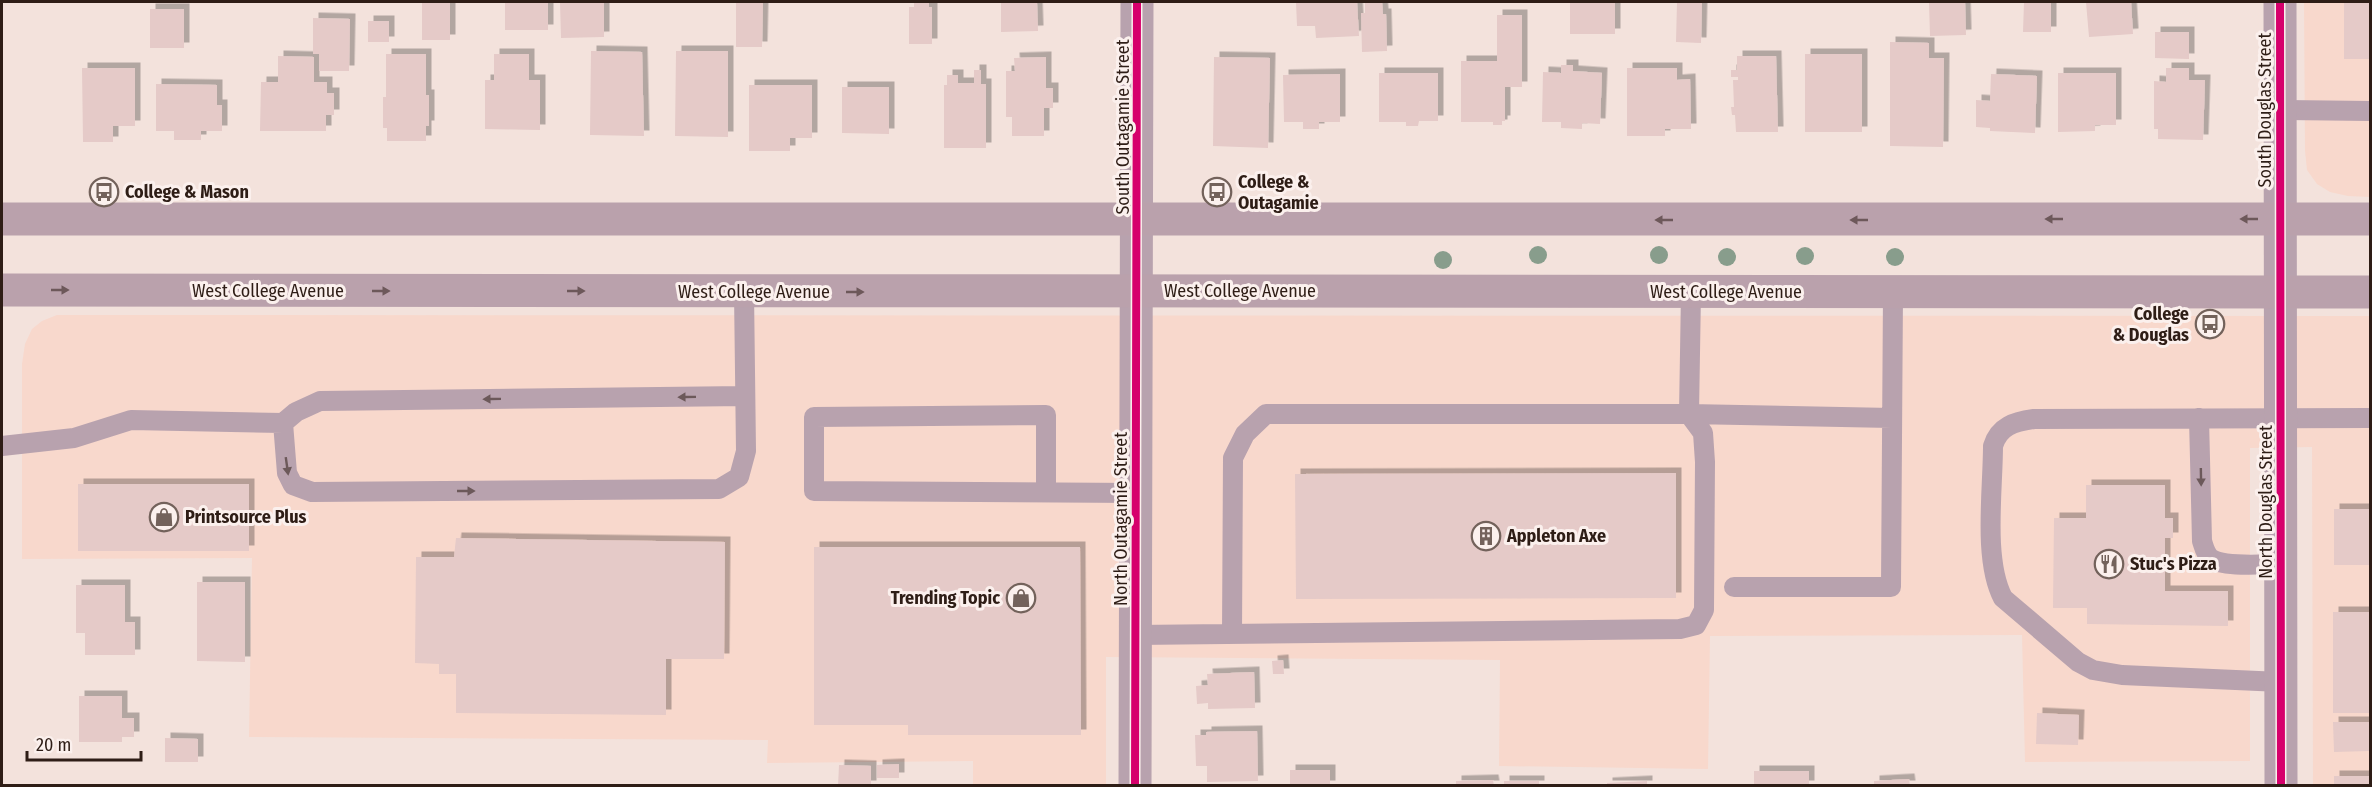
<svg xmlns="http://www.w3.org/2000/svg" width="2372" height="787" viewBox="0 0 2372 787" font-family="'Fira Sans Condensed',sans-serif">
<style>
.built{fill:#f8d8cc}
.building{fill:#e5cac8;filter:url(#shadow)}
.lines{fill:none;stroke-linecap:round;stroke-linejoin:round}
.lane{stroke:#b8a2ae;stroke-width:20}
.street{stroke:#b8a2ae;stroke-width:33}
.primary{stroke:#baa1ac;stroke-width:33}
.cycleway-casing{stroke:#fbf0ed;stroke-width:11}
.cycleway{stroke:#d6006c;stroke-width:8}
.tree{fill:#889d8c}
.oneway{fill:#6d585a}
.oneway2{fill:#6c595a}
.labels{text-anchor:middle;stroke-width:6;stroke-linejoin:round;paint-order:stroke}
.street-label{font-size:18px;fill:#2e1d16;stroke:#fbf0ed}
.poi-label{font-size:18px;font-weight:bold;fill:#2e1d16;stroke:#fbf0ed;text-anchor:start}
</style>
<defs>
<filter id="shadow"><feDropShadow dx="5.5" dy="-5.5" stdDeviation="0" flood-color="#0004"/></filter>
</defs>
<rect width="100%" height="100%" fill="#f3e2dc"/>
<path class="built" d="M 2304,2 L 2370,2 L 2370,197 L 2348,196 L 2330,192 L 2317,184 L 2307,170 L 2305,151 Z
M 57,315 L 2370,316 L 2370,785 L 2313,785 L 2312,447 L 2250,448 L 2250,761 L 2025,762 L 2022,635 L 1710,636 L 1708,769 L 1499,766 L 1500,660 L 1106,657 L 1106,785 L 973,785 L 973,761 L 767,763 L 768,740 L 249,737 L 252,558 L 22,559 L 22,364 L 25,344 L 32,329 L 42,321 Z"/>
<path class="building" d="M 422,2 L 450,2 L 450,40 L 422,40 Z
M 505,2 L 548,2 L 548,30 L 505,30 Z
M 560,2 L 604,2 L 604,37 L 561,38 Z
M 736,2 L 763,2 L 762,47 L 736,47 Z
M 914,2 L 929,2 L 929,7 L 932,7 L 932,44 L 909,44 L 909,7 L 914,7 Z
M 1296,2 L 1357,2 L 1359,36 L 1316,38 L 1315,26 L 1297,26 Z
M 1365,2 L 1382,2 L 1383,14 L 1386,14 L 1387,51 L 1362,52 L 1361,13 L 1365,13 Z
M 1570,2 L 1615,2 L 1615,34 L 1570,34 Z
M 1677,2 L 1702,2 L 1701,43 L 1676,42 Z
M 1929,2 L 1965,2 L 1966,35 L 1930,36 Z
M 2024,2 L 2051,2 L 2051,32 L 2023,32 Z
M 2086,2 L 2131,2 L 2133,34 L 2089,37 Z
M 2344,2 L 2370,2 L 2370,59 L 2344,59 Z
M 1001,3 L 1037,3 L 1038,31 L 1001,32 Z
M 150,9 L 184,9 L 184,48 L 150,48 Z
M 1497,15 L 1522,15 L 1522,87 L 1505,87 L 1505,121 L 1502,121 L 1502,125 L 1493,125 L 1493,122 L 1461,122 L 1461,61 L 1497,61 Z
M 313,18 L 350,19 L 349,71 L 319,71 L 319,54 L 313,54 Z
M 368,21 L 389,21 L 389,42 L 368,42 Z
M 2155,32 L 2189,32 L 2189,59 L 2155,58 Z
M 1890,42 L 1929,43 L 1929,58 L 1944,58 L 1943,147 L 1890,146 Z
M 591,51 L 642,52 L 644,136 L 590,135 Z
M 676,51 L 728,51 L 728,137 L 675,136 Z
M 386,54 L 426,54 L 426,95 L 429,95 L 429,126 L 426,126 L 426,141 L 387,141 L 387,128 L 383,128 L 383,97 L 386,97 Z
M 494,54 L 529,54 L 529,80 L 540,80 L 540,130 L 485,129 L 485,80 L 494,80 Z
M 1805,54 L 1862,54 L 1862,132 L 1805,132 Z
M 278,56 L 314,57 L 314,82 L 327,82 L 327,93 L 334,93 L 334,115 L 326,115 L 326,131 L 260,131 L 261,82 L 278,82 Z
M 1737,56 L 1776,56 L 1778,132 L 1736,132 L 1735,115 L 1732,115 L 1731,107 L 1734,107 L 1733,80 L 1738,80 L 1738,77 L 1731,77 L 1731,70 L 1737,70 Z
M 1046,57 L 1046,88 L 1053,88 L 1053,108 L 1044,108 L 1044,136 L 1012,136 L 1012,117 L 1006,117 L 1006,71 L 1015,71 L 1014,58 Z
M 1214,57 L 1270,58 L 1268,148 L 1213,146 Z
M 1561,65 L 1573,65 L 1573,71 L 1602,73 L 1600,124 L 1582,123 L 1582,129 L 1561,128 L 1561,122 L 1542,122 L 1543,72 L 1561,73 Z
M 82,68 L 135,68 L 135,126 L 113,126 L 113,142 L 83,142 Z
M 1627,68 L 1677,68 L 1677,80 L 1690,79 L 1691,129 L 1665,129 L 1665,136 L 1627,136 Z
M 2166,68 L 2189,68 L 2189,80 L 2205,80 L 2203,140 L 2158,139 L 2158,129 L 2154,129 L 2154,81 L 2166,82 Z
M 974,70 L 981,70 L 981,84 L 986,84 L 986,148 L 944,148 L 944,85 L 947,85 L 947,75 L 958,75 L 958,83 L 974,83 Z
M 1379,73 L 1438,73 L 1438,121 L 1419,121 L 1418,126 L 1406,126 L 1406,122 L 1379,122 Z
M 2058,73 L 2116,73 L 2116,125 L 2095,125 L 2095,131 L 2058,132 Z
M 1340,74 L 1340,122 L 1319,122 L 1319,129 L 1303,129 L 1303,122 L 1284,122 L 1283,75 Z
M 1991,74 L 2037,76 L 2035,133 L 1990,131 L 1990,128 L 1976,127 L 1976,100 L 1990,101 Z
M 156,84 L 217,85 L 217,105 L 222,105 L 222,131 L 201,131 L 201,140 L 174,140 L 174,131 L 156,131 Z
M 749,85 L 812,85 L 812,138 L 790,138 L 790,151 L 749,151 Z
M 842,87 L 889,87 L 889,134 L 842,133 Z
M 1676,473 L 1676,598 L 1296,599 L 1295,474 Z
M 78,484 L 249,484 L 249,551 L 78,551 Z
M 2086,485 L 2165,485 L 2165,518 L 2173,518 L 2173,538 L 2165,538 L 2165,591 L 2228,591 L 2228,626 L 2087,624 L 2087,608 L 2053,608 L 2054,518 L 2086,518 Z
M 2334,509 L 2370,509 L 2370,565 L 2334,565 Z
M 456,538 L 725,542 L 724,659 L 666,659 L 666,715 L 456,713 L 456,674 L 439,674 L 439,664 L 415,663 L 416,557 L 454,557 Z
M 814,547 L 1080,547 L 1081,735 L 908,735 L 908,725 L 814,725 Z
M 197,582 L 245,582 L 245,662 L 197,661 Z
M 76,585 L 125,585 L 125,622 L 135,622 L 135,655 L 85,655 L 85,633 L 76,633 Z
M 2333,612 L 2370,612 L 2370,713 L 2333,713 Z
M 1283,660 L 1284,674 L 1273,674 L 1272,661 Z
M 1254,672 L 1255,708 L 1208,709 L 1208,703 L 1197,704 L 1196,686 L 1208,685 L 1207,674 Z
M 79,696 L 122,696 L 122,718 L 134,718 L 134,737 L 122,737 L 122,742 L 79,742 Z
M 2037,713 L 2079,715 L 2078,745 L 2036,744 Z
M 2333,722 L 2370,722 L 2370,751 L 2334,752 Z
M 1257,731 L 1258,781 L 1207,782 L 1207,766 L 1196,766 L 1195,735 L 1206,735 L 1206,732 Z
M 165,738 L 198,739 L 198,762 L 165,762 Z
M 899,764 L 899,778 L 877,778 L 877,765 Z
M 839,765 L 871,766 L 871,786 L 838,786 Z
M 1290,770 L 1330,770 L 1330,786 L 1290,786 Z
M 1754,771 L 1809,771 L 1809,786 L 1754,786 Z
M 2334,776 L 2370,776 L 2370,786 L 2334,786 Z
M 1909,779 L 1910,786 L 1874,786 L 1874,781 Z
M 1493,780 L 1494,786 L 1456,786 L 1456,781 Z
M 1504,781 L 1539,781 L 1539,786 L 1504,786 Z
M 1647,781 L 1647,786 L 1607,786 L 1607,783 Z"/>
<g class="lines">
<path class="lane" d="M 2279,110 L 2370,111
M 744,292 L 746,451 L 739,477 L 719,489 L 312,492 L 293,485 L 287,473 L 283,423 L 296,412 L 320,401 L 745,396
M 2199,418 L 2202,541 C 2204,547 2205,553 2210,558 C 2223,568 2264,564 2281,564
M 2,446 L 74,438 L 131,420 L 283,423
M 1046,492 L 1046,415 L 814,417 L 814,491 L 1137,493
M 1734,587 L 1891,587 L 1893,293
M 1232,634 L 1233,458 L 1245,434 L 1266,414 L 1689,414 L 1892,418
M 1136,635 L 1680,629 L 1696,625 L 1704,610 L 1705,462 L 1703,433 L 1689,414 L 1691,292
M 2281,682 L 2122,675 L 2093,670 L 2078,662 L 2003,598 C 1983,560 1993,490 1993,446 C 1999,426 2014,422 2034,419 L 2370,418"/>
<path class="street" d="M 2280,2 L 2281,786
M 1135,786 L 1137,2"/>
<path class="primary" d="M 2,219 L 2370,219
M 2,290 L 2370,292"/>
<g class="cycleway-casing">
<path id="cycleway" d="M 2280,2 L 2281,786
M 1135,786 L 1137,2"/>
</g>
<use href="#cycleway" class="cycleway"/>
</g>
<g class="tree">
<circle cx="1538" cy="255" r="9"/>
<circle cx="1659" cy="255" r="9"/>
<circle cx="1805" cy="256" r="9"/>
<circle cx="1727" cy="257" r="9"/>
<circle cx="1895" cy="257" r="9"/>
<circle cx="1443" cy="260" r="9"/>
</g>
<defs><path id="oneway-solid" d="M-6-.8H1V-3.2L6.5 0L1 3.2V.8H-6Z" transform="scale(1.5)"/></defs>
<g class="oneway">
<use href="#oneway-solid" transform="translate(2054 219) rotate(180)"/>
<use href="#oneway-solid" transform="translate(2249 219) rotate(180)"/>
<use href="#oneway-solid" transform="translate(1664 220) rotate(180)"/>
<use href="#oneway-solid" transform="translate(1859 220) rotate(180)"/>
<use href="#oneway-solid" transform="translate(60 290)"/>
<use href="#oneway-solid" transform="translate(381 291)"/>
<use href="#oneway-solid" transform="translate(576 291)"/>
<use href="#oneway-solid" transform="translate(855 292)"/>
</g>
<g class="oneway2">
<use href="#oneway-solid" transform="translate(687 397) rotate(179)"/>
<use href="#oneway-solid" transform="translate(492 399) rotate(179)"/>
<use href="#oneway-solid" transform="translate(287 466) rotate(82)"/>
<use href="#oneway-solid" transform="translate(2201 477) rotate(89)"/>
<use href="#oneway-solid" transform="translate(466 491)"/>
</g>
<defs>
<g id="bus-ring" transform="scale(1.5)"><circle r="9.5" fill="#fbf0ed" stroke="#73625b" stroke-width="1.5"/><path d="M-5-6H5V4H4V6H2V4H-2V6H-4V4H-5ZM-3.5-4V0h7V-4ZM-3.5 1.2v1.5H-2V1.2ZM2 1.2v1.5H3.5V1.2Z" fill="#73625b"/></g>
<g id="shop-ring" transform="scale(1.5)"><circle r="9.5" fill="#fbf0ed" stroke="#73625b" stroke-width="1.5"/><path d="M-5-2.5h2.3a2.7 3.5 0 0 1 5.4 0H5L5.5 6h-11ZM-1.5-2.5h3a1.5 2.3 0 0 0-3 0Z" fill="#73625b"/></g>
<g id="building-ring" transform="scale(1.5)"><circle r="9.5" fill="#fbf0ed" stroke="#73625b" stroke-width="1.5"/><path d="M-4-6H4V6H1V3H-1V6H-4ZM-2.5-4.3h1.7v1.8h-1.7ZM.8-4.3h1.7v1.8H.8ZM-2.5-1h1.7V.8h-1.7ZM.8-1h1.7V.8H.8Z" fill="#73625b"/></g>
<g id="restaurant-ring" transform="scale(1.5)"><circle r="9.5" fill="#fbf0ed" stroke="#73625b" stroke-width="1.5"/><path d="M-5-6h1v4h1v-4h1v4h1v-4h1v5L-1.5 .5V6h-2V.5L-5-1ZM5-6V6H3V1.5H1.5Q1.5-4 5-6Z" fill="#73625b"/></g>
</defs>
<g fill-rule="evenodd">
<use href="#bus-ring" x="104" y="192"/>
<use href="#bus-ring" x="1217" y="192"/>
<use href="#bus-ring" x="2210" y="324"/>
<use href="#shop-ring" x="164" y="517"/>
<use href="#building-ring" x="1486" y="536"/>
<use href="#restaurant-ring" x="2109" y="564"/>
<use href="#shop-ring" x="1021" y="598"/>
</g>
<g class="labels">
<g class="street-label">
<text transform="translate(2265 110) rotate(-90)" y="6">South Douglas Street</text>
<text transform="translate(1123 127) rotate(-90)" y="6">South Outagamie Street</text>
<text x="268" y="297">West College Avenue</text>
<text x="1240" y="297">West College Avenue</text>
<text x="754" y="298">West College Avenue</text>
<text x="1726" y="298">West College Avenue</text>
<text transform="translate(2266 502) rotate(-90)" y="6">North Douglas Street</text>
<text transform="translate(1121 519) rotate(-90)" y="6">North Outagamie Street</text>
</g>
<g class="poi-label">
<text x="1238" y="188">College &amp;<tspan x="1238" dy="21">Outagamie</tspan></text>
<text x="125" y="198">College &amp; Mason</text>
<text x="2189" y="320" text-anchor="end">College<tspan x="2189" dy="21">&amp; Douglas</tspan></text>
<text x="185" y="523">Printsource Plus</text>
<text x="1507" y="542">Appleton Axe</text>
<text x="2130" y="570">Stuc's Pizza</text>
<text x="1000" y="604" text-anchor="end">Trending Topic</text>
</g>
</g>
<rect width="2372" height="787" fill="none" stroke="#2e1d16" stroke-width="6"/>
<path d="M27 751v9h114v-9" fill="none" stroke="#2e1d16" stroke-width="3"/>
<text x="36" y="751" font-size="18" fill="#2e1d16" stroke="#fbf0ed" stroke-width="4.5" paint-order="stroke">20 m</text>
</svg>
